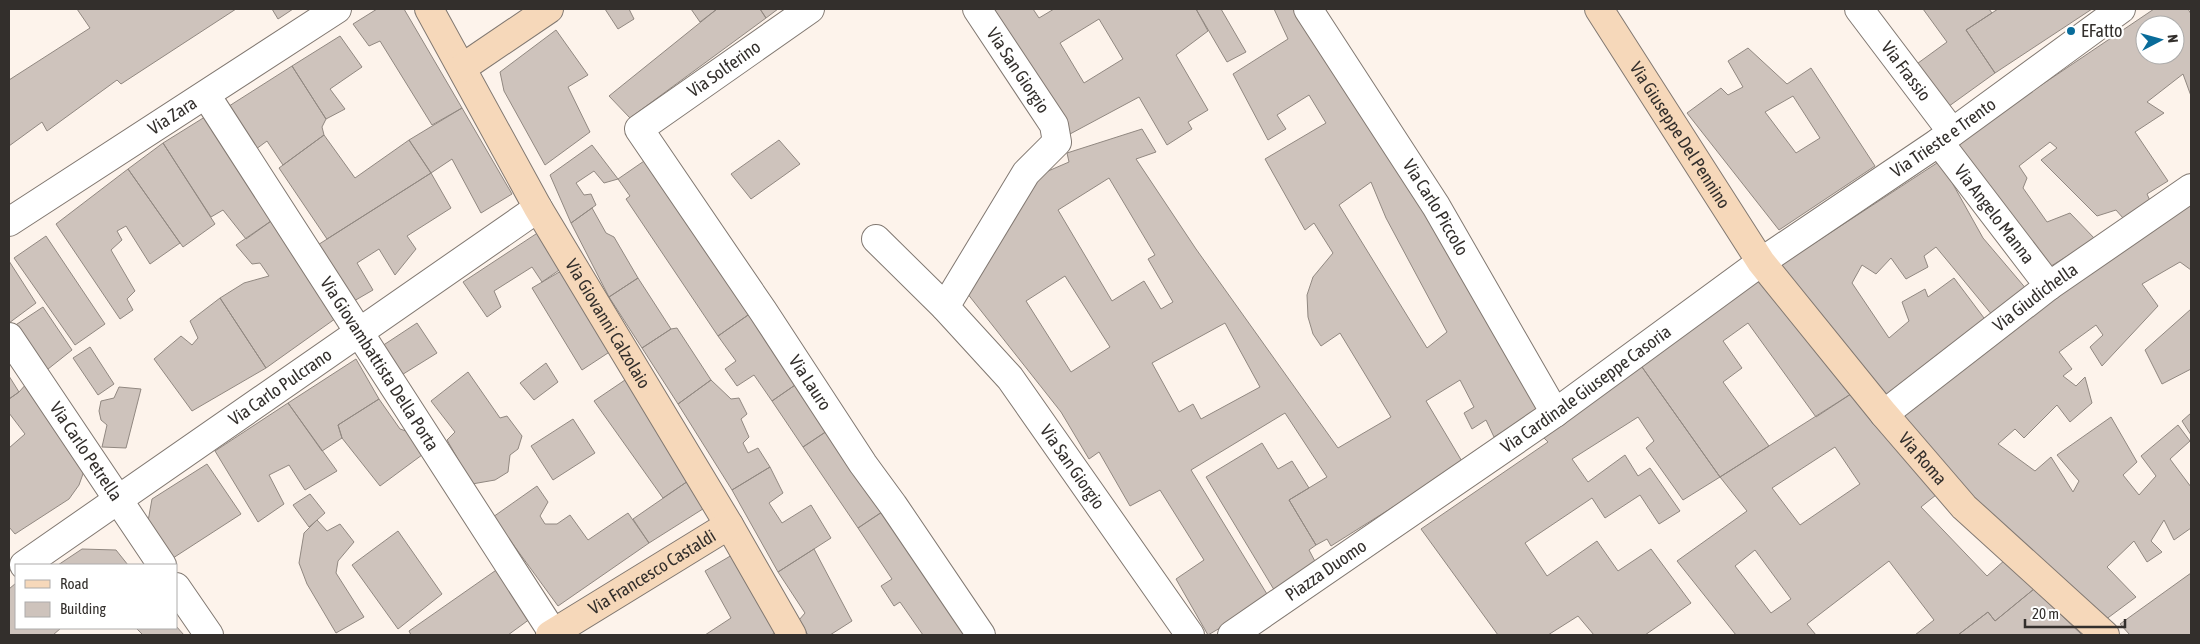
<svg xmlns="http://www.w3.org/2000/svg" width="2200" height="644" viewBox="0 0 2200 644" font-family="'Asap Condensed',sans-serif">
<style>
.building{fill:#cec3bc;stroke:#918881;fill-rule:evenodd}
.lines{fill:none;stroke-linecap:round;stroke-linejoin:round}
.minor-casing{stroke:#817871;stroke-width:30}
.secondary-casing{stroke:#817871;stroke-width:30}
.minor{stroke:#fff;stroke-width:28}
.secondary{stroke:#f6d8ba;stroke-width:28}
.poi-dot{fill:#096c9a;stroke:#fff;stroke-width:2}
.labels{text-anchor:middle;stroke-width:4.5;stroke-linejoin:round;paint-order:stroke}
.poi-label{font-size:18px;fill:#332f2c;stroke:#fff;text-anchor:start}
.street-label{font-size:18px;fill:#332f2c;stroke:#fff}
</style>
<rect width="100%" height="100%" fill="#fdf3eb"/>
<path class="building" d="M 77,9 L 236,9 L 121,84 L 117,80 L 47,131 L 42,122 L 9,146 L 9,80 L 90,28 Z
M 272,9 L 293,9 L 278,19 Z
M 377,9 L 404,9 L 462,108 L 432,125 L 380,41 L 369,46 L 353,24 Z
M 605,9 L 629,9 L 634,19 L 618,29 Z
M 691,9 L 717,9 L 700,22 Z
M 717,9 L 760,9 L 766,18 L 630,118 L 609,96 Z
M 760,9 L 778,9 L 766,18 Z
M 994,9 L 1033,9 L 1039,18 L 1054,9 L 1196,9 L 1208,31 L 1176,55 L 1208,110 L 1188,122 L 1192,129 L 1167,145 L 1139,97 L 1070,134 ZM 1099,19 L 1123,59 L 1084,83 L 1060,43 Z
M 1196,9 L 1221,9 L 1246,52 L 1227,62 Z
M 1274,9 L 1299,9 L 1426,198 L 1544,408 L 1494,437 L 1486,420 L 1472,429 L 1464,413 L 1474,407 L 1460,380 L 1426,401 L 1463,463 L 1331,546 L 1327,539 L 1316,545 L 1289,500 L 1327,477 L 1285,413 L 1191,470 L 1270,599 L 1208,635 L 1176,579 L 1204,560 L 1160,490 L 1130,506 L 1099,452 L 1089,459 L 1061,412 L 963,288 L 1032,178 L 1069,162 L 1067,153 L 1142,129 L 1156,152 L 1136,159 L 1196,249 L 1338,448 L 1391,417 L 1340,333 L 1321,346 L 1313,334 L 1308,317 L 1307,295 L 1313,277 L 1333,253 L 1314,223 L 1305,230 L 1265,159 L 1326,123 L 1309,95 L 1277,115 L 1286,129 L 1268,140 L 1233,74 L 1288,39 ZM 1109,178 L 1155,255 L 1148,259 L 1173,302 L 1161,309 L 1144,281 L 1112,301 L 1058,210 ZM 1371,182 L 1386,218 L 1447,332 L 1427,348 L 1339,205 ZM 1065,276 L 1110,347 L 1071,372 L 1026,301 ZM 1225,323 L 1260,387 L 1201,419 L 1193,404 L 1179,412 L 1152,363 Z
M 1923,9 L 1989,9 L 1992,13 L 1966,30 L 1995,73 L 1945,109 L 1914,66 L 1947,42 Z
M 1998,9 L 2092,9 L 1995,73 L 1966,30 Z
M 2154,9 L 2188,9 L 2191,14 L 2191,96 L 2183,74 L 2147,102 L 2164,113 L 2135,132 L 2168,181 L 2147,194 L 2151,203 L 2130,226 L 2116,210 L 2097,216 L 2041,160 L 2057,148 L 2050,142 L 2019,166 L 2027,178 L 2023,188 L 2047,222 L 2070,213 L 2095,239 L 2043,271 L 1954,144 ZM 2145,25 L 2175,25 L 2175,55 L 2145,55 Z
M 556,30 L 588,75 L 568,87 L 590,132 L 545,165 L 504,91 L 500,72 Z
M 340,36 L 362,67 L 330,89 L 345,109 L 326,119 L 292,66 Z
M 1748,48 L 1787,84 L 1811,68 L 1875,166 L 1779,230 L 1687,113 L 1721,88 L 1728,95 L 1743,87 L 1728,61 ZM 1793,96 L 1820,138 L 1796,153 L 1765,112 Z
M 292,66 L 326,119 L 322,127 L 324,135 L 283,165 L 267,141 L 252,152 L 226,108 Z
M 462,108 L 512,194 L 481,213 L 452,159 L 431,173 L 409,140 Z
M 208,115 L 274,219 L 246,239 L 223,210 L 211,217 L 163,143 Z
M 324,135 L 355,178 L 409,140 L 431,173 L 327,239 L 279,168 Z
M 779,140 L 800,164 L 751,199 L 731,174 Z
M 163,143 L 215,224 L 183,247 L 128,169 Z
M 592,145 L 618,179 L 604,183 L 594,171 L 576,183 L 584,195 L 591,194 L 596,205 L 571,223 L 550,175 Z
M 647,159 L 751,313 L 718,336 L 626,199 L 630,196 L 618,179 Z
M 1940,161 L 1983,238 L 2028,291 L 1993,316 L 1936,247 L 1924,256 L 1928,267 L 1906,279 L 1891,258 L 1876,274 L 1862,265 L 1852,283 L 1889,338 L 1909,321 L 1902,302 L 1925,289 L 1928,297 L 1954,278 L 1987,322 L 1925,368 L 1940,388 L 2006,332 L 2191,197 L 2191,270 L 2180,262 L 2142,284 L 2158,306 L 2102,366 L 2090,347 L 2103,335 L 2096,325 L 2059,352 L 2072,369 L 2063,376 L 2076,386 L 2085,377 L 2092,403 L 2070,422 L 2057,405 L 2024,438 L 2015,429 L 1998,444 L 2035,471 L 2051,457 L 2073,492 L 2079,481 L 2057,455 L 2111,417 L 2137,462 L 2123,475 L 2139,495 L 2156,476 L 2141,456 L 2178,425 L 2190,441 L 2170,459 L 2191,487 L 2191,528 L 2174,540 L 2164,520 L 2151,541 L 2162,552 L 2147,562 L 2134,541 L 2107,567 L 2136,597 L 2101,623 L 1970,501 L 1781,265 Z
M 128,169 L 180,243 L 150,264 L 126,226 L 117,231 L 122,240 L 111,250 L 135,291 L 127,299 L 133,310 L 120,319 L 56,224 Z
M 431,173 L 451,208 L 407,236 L 416,249 L 395,275 L 379,249 L 357,263 L 373,290 L 354,301 L 313,248 Z
M 592,208 L 606,233 L 614,237 L 638,278 L 609,297 L 571,223 Z
M 274,219 L 339,316 L 266,368 L 220,298 L 244,283 L 269,276 L 260,263 L 252,264 L 236,245 Z
M 542,230 L 565,266 L 542,282 L 532,267 L 494,291 L 501,307 L 487,317 L 463,282 Z
M 46,236 L 105,324 L 75,345 L 14,258 Z
M 9,261 L 36,303 L 9,323 Z
M 561,271 L 611,351 L 582,370 L 532,288 Z
M 1758,273 L 1854,392 L 1816,417 L 1748,323 L 1723,341 L 1742,368 L 1723,382 L 1769,446 L 1720,477 L 1637,360 Z
M 638,278 L 671,329 L 642,348 L 609,297 Z
M 220,298 L 266,368 L 192,411 L 154,359 L 181,336 L 192,345 L 198,338 L 190,321 Z
M 43,307 L 72,350 L 43,373 L 11,328 Z
M 2191,309 L 2191,369 L 2162,384 L 2145,350 Z
M 751,313 L 798,383 L 772,401 L 754,375 L 737,386 L 725,369 L 736,361 L 718,336 Z
M 417,323 L 437,353 L 400,376 L 379,348 Z
M 677,328 L 711,380 L 678,404 L 642,348 L 671,329 Z
M 90,347 L 114,384 L 98,395 L 73,358 Z
M 356,359 L 379,399 L 338,425 L 342,438 L 322,451 L 288,403 Z
M 1637,360 L 1720,477 L 1683,500 L 1646,448 L 1654,441 L 1638,417 L 1572,459 L 1588,482 L 1625,455 L 1638,476 L 1650,468 L 1680,511 L 1659,524 L 1640,495 L 1605,518 L 1592,498 L 1525,543 L 1547,576 L 1597,541 L 1618,571 L 1651,549 L 1691,603 L 1645,635 L 1594,635 L 1578,616 L 1548,635 L 1498,635 L 1421,529 L 1548,442 L 1538,432 Z
M 546,363 L 558,382 L 534,400 L 520,383 Z
M 468,372 L 500,418 L 507,416 L 522,436 L 518,449 L 510,455 L 508,472 L 495,480 L 472,484 L 447,440 L 455,432 L 431,401 Z
M 9,376 L 19,392 L 9,399 Z
M 625,380 L 691,479 L 663,498 L 594,401 Z
M 711,380 L 731,399 L 739,398 L 747,414 L 741,419 L 749,437 L 743,443 L 748,453 L 758,448 L 770,467 L 732,490 L 678,404 Z
M 28,382 L 84,471 L 79,485 L 69,499 L 15,534 L 9,527 L 9,448 L 25,434 L 9,413 L 9,399 L 19,392 Z
M 798,383 L 830,429 L 803,447 L 772,401 Z
M 119,387 L 141,389 L 126,448 L 102,447 L 107,425 L 101,420 L 99,411 L 101,401 L 114,398 Z
M 1854,392 L 1936,495 L 1921,507 L 1987,576 L 2006,559 L 2034,589 L 1995,621 L 1988,612 L 1958,635 L 1915,635 L 1934,620 L 1889,561 L 1807,624 L 1816,635 L 1736,635 L 1677,561 L 1747,511 L 1720,477 ZM 1835,447 L 1860,484 L 1800,525 L 1772,488 ZM 1755,550 L 1791,599 L 1771,613 L 1735,566 Z
M 379,399 L 400,429 L 415,434 L 426,452 L 380,486 L 342,438 L 338,425 Z
M 288,403 L 337,471 L 305,490 L 289,465 L 269,475 L 284,504 L 258,522 L 215,451 Z
M 2191,413 L 2191,435 L 2182,421 Z
M 573,419 L 595,453 L 553,480 L 531,446 Z
M 830,429 L 885,510 L 858,528 L 803,447 Z
M 1262,443 L 1278,469 L 1292,461 L 1309,488 L 1289,500 L 1316,545 L 1309,550 L 1318,567 L 1276,593 L 1206,477 Z
M 207,464 L 241,514 L 170,560 L 147,527 L 152,499 Z
M 770,467 L 783,493 L 769,503 L 782,523 L 811,505 L 831,538 L 778,572 L 732,490 Z
M 691,479 L 706,507 L 649,543 L 633,519 Z
M 537,486 L 548,502 L 540,516 L 545,524 L 557,524 L 570,515 L 588,540 L 628,513 L 649,543 L 558,606 L 493,517 Z
M 310,494 L 325,513 L 309,527 L 293,505 Z
M 885,510 L 969,635 L 923,635 L 900,602 L 894,606 L 881,586 L 892,579 L 858,528 Z
M 317,520 L 327,531 L 340,524 L 354,542 L 338,561 L 336,573 L 364,617 L 336,633 L 307,584 L 299,563 L 304,533 Z
M 398,531 L 442,594 L 398,629 L 352,565 Z
M 82,549 L 116,550 L 128,565 L 58,565 Z
M 814,549 L 852,621 L 830,635 L 808,635 L 799,620 L 805,613 L 778,572 Z
M 732,555 L 777,629 L 772,635 L 705,635 L 731,618 L 705,571 Z
M 502,566 L 534,616 L 508,635 L 411,635 L 409,631 Z
M 2191,573 L 2191,635 L 2130,635 L 2120,624 Z
M 16,583 L 16,628 L 61,628 L 53,635 L 9,635 L 9,589 Z
M 2034,589 L 2082,635 L 1958,635 L 1988,612 L 1995,621 Z
M 176,626 L 184,635 L 143,635 L 136,628 L 176,628 Z"/>
<g class="lines">
<g class="minor-casing">
<g id="minor">
<path id="s1" d="M 810,9 L 639,129 L 763,311 L 863,464 L 893,505 L 981,635"/>
<path id="s2" d="M 977,9 L 1054,125 L 1057,142 L 1026,173 L 945,307 L 1010,378 L 1190,635"/>
<path id="s3" d="M 1308,9 L 1436,206 L 1555,413"/>
<path id="s4" d="M 1859,9 L 1952,132"/>
<path id="s5" d="M 206,95 L 553,633"/>
<path id="s6" d="M 1939,142 L 2049,286"/>
<path id="s7" d="M 9,222 L 337,9"/>
<path d="M 876,239 L 945,307"/>
<path id="s8" d="M 9,337 L 162,565"/>
<path id="s9" d="M 1884,414 L 2049,286 L 2191,188"/>
<path id="s10" d="M 24,565 L 538,208"/>
<path d="M 176,587 L 209,635"/>
<path id="s11" d="M 1232,635 L 1555,413 L 1761,262 L 1939,142 L 2121,9"/>
</g>
</g>
<g class="secondary-casing">
<g id="secondary">
<path id="s12" d="M 429,9 L 538,208 L 729,525 L 792,635"/>
<path id="s13" d="M 1599,9 L 1761,262 L 1884,414 L 1964,507 L 2105,635"/>
<path d="M 462,68 L 549,9"/>
<path id="s14" d="M 550,635 L 729,525"/>
</g>
</g>
<use href="#minor" class="minor"/>
<use href="#secondary" class="secondary"/>
</g>
<circle class="poi-dot" cx="2071" cy="31" r="5"/>
<g class="labels">
<g class="poi-label">
<text x="2081" y="37">EFatto</text>
</g>
<g class="street-label">
<text transform="translate(724 69) rotate(-35)" y="6">Via Solferino</text>
<text dy="6" stroke="none"><textPath href="#s2" startOffset="74">Via San Giorgio</textPath></text>
<text dy="6" stroke="none"><textPath href="#s4" startOffset="78">Via Frassio</textPath></text>
<text dy="6" stroke="none"><textPath href="#s7" startOffset="195">Via Zara</textPath></text>
<text dy="6" stroke="none"><textPath href="#s13" startOffset="150">Via Giuseppe Del Pennino</textPath></text>
<text dy="6" stroke="none"><textPath href="#s11" startOffset="868">Via Trieste e Trento</textPath></text>
<text dy="6" stroke="none"><textPath href="#s3" startOffset="236">Via Carlo Piccolo</textPath></text>
<text dy="6" stroke="none"><textPath href="#s6" startOffset="91">Via Angelo Manna</textPath></text>
<text dy="6" stroke="none"><textPath href="#s9" startOffset="191">Via Giudichella</textPath></text>
<text dy="6" stroke="none"><textPath href="#s12" startOffset="362">Via Giovanni Calzolaio</textPath></text>
<text dy="6" stroke="none"><textPath href="#s5" startOffset="320">Via Giovambattista Della Porta</textPath></text>
<text dy="6" stroke="none"><textPath href="#s1" startOffset="515">Via Lauro</textPath></text>
<text dy="6" stroke="none"><textPath href="#s10" startOffset="312">Via Carlo Pulcrano</textPath></text>
<text dy="6" stroke="none"><textPath href="#s11" startOffset="431">Via Cardinale Giuseppe Casoria</textPath></text>
<text dy="6" stroke="none"><textPath href="#s8" startOffset="138">Via Carlo Petrella</textPath></text>
<text dy="6" stroke="none"><textPath href="#s13" startOffset="555">Via Roma</textPath></text>
<text dy="6" stroke="none"><textPath href="#s2" startOffset="562">Via San Giorgio</textPath></text>
<text dy="6" stroke="none"><textPath href="#s11" startOffset="114">Piazza Duomo</textPath></text>
<text dy="6" stroke="none"><textPath href="#s14" startOffset="120">Via Francesco Castaldi</textPath></text>
</g>
</g>
<rect width="2200" height="644" fill="none" stroke="#332f2c" stroke-width="20"/>
<rect x="15" y="564" width="162" height="65" fill="#ffffff" stroke="#adacab"/>
<rect x="25" y="580" width="25" height="8" fill="#f6d8ba" stroke="#adacab"/>
<text x="60" y="589" font-size="15" fill="#332f2c">Road</text>
<rect x="25" y="602" width="25" height="15" fill="#cec3bc" stroke="#adacab"/>
<text x="60" y="614" font-size="15" fill="#332f2c">Building</text>
<g transform="translate(2160 40) rotate(84)"><circle r="24" fill="#ffffff" stroke="#adacab"/>
<path d="M0-4L9 19L0 12L-9 19Z" fill="#096c9a"/>
<text y="-8" font-size="14" font-weight="bold" text-anchor="middle" fill="#332f2c">N</text>
</g>
<path d="M2025 619v8h100v-8" fill="none" stroke="#332f2c" stroke-width="2.5"/>
<text x="2032" y="619" font-size="15" fill="#332f2c" stroke="#ffffff" stroke-width="4" paint-order="stroke">20 m</text>
</svg>
